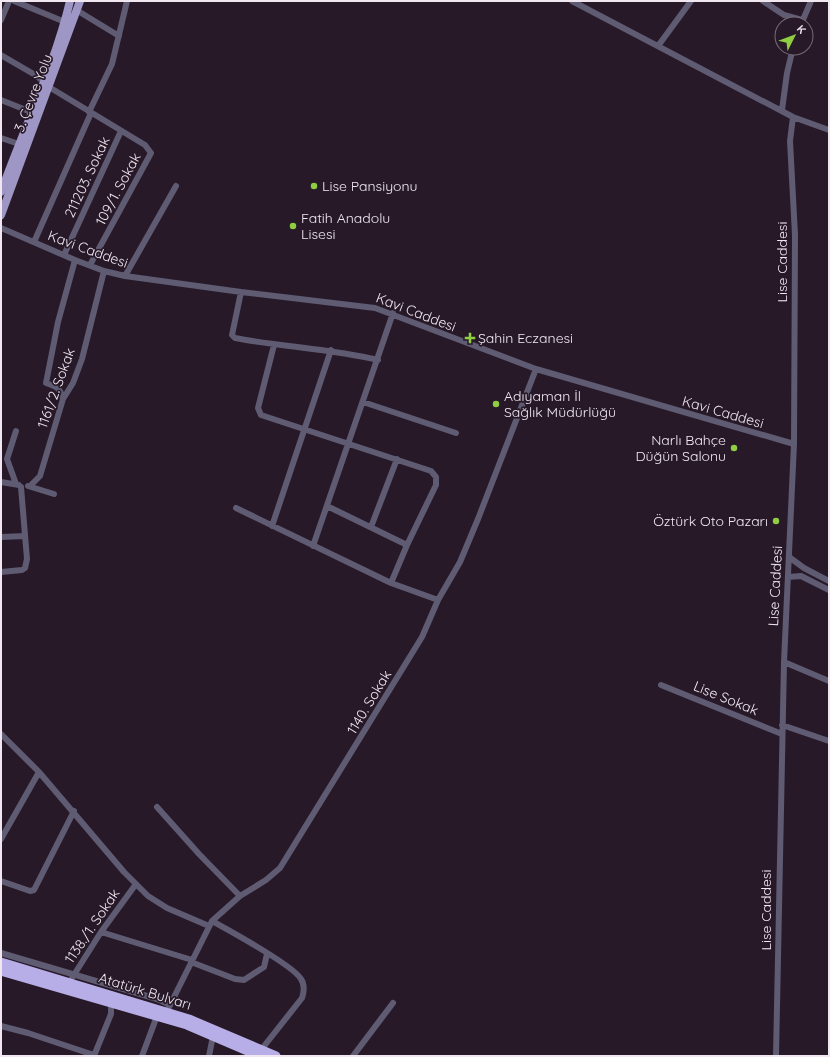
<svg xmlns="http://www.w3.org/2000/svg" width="830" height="1057" viewBox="0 0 830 1057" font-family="Quicksand,sans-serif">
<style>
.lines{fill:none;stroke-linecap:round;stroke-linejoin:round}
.minor{stroke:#5e5b72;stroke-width:6}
.major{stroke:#9e97c6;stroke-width:8}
.highway{stroke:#b7aee8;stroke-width:9}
.poi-dot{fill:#8fcd41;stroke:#271928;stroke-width:1.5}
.labels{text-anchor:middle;stroke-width:3.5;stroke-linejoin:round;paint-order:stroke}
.street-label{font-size:14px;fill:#f1e7f1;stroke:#271928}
.poi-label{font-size:14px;fill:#f1e7f1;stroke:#271928;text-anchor:start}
</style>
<rect width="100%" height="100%" fill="#271928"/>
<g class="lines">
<path class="minor" d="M 14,1 L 65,22
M 572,1 L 793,117 L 829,130
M 763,1 L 784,15 L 802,20
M 78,11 L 119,36
M 1,20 L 9,1
M 802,22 L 811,1
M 658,46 L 691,1
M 1,55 L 37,76 L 49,87 L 145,145 L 151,153 L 90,265
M 1,100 L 31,112
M 782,110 L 787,73 L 793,48
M 89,112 L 112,64 L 127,1
M 1,138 L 19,144
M 1,228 L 75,260 L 104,271 L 125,276 L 241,292 L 375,308 L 536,369 L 794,444
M 34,242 L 91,113
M 64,255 L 121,131
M 125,276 L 176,186
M 241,292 L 232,335 L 235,338 C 283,347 331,349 378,360
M 274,345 L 258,408 L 261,415 L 431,471 L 436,477 L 436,485 L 407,545 L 391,583
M 63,399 C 61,388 55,386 46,383 L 58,322 L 75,260
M 363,402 L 456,433
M 1,482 L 19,485
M 16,484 L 7,459 L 16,431
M 28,486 L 54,494
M 30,486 L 40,476 L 63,399 L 73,383 L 82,359 L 104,271
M 327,506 L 407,545
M 236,508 L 391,583 L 438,600
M 272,526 L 331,350
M 371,527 L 397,459
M 1,537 L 25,536
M 313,546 L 393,313
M 789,557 L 804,568 L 829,581
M 1,572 L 22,570 L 25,568 L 27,559 L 21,487
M 788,577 L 801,576 L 829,590
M 784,662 L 829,681
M 661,685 L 782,734
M 782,725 L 829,741
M 1,734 L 39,772 L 124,872 L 148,896 L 167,908 L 209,926
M 157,807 L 199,854 L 240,896
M 1,839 L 39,772
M 1,881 L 30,891 L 34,890 L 74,811
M 212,921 C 230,931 293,965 301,979 C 305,985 304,992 302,998 L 261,1050
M 101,932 L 192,960
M 1,953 L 157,999 L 170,1005
M 191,962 L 235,979 L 244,980 L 264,967 L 267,954
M 72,978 L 101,932 L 136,884
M 167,1011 L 212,921 L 240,896 L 266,880 L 280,868 L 422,637 L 438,600 L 460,562 L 478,519 L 536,369
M 1,1026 L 28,1033 L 94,1055
M 94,1056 L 111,1014 L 111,1003
M 142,1056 L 157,1016
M 209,1056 L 213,1036
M 353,1056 L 393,1003
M 776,1056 L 784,662 L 794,444 L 795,235 L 790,141 L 793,117"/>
<path class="major" d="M 1,192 C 23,130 55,65 70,1
M 1,215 L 80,1"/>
<path class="highway" d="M 1,962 L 189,1019 L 276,1056
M 1,971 L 187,1025 L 259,1056"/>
</g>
<g class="poi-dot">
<circle cx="314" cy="186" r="4"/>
<circle cx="293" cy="226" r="4"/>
<path d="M468 332h4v4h4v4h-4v4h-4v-4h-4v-4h4z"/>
<circle cx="496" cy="404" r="4"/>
<circle cx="734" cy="448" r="4"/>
<circle cx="776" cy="521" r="4"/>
</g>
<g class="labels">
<g class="street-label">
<text transform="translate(33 93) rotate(-69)" y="5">3. Çevre Yolu</text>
<text transform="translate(87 177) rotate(-65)" y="5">211203. Sokak</text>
<text transform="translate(118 189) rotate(-62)" y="5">109/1. Sokak</text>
<text transform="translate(88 249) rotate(20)" y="5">Kavi Caddesi</text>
<text transform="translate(782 262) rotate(-90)" y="5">Lise Caddesi</text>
<text transform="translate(416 312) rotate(21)" y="5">Kavi Caddesi</text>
<text transform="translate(56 388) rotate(-70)" y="5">1161/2. Sokak</text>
<text transform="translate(723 412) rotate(16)" y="5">Kavi Caddesi</text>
<text transform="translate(775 586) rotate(-87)" y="5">Lise Caddesi</text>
<text transform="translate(726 698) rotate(22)" y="5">Lise Sokak</text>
<text transform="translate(369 702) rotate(-59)" y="5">1140. Sokak</text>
<text transform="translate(766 910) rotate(-90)" y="5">Lise Caddesi</text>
<text transform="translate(92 926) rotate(-56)" y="5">1138./1. Sokak</text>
<text transform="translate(145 991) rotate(17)" y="5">Atatürk Bulvarı</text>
</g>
<g class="poi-label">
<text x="322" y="191">Lise Pansiyonu</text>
<text x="301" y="223">Fatih Anadolu<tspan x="301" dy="16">Lisesi</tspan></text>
<text x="478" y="343">Şahin Eczanesi</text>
<text x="504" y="401">Adıyaman İl<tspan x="504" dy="16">Sağlık Müdürlüğü</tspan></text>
<text x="726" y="445" text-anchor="end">Narlı Bahçe<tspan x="726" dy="16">Düğün Salonu</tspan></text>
<text x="768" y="526" text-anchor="end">Öztürk Oto Pazarı</text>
</g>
</g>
<rect width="830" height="1057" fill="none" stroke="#f1e7f1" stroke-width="4"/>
<g transform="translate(794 36) rotate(48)"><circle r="19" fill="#271928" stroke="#786b78"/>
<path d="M0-3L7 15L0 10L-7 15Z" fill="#8fcd41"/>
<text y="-6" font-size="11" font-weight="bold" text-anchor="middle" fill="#f1e7f1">K</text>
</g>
</svg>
